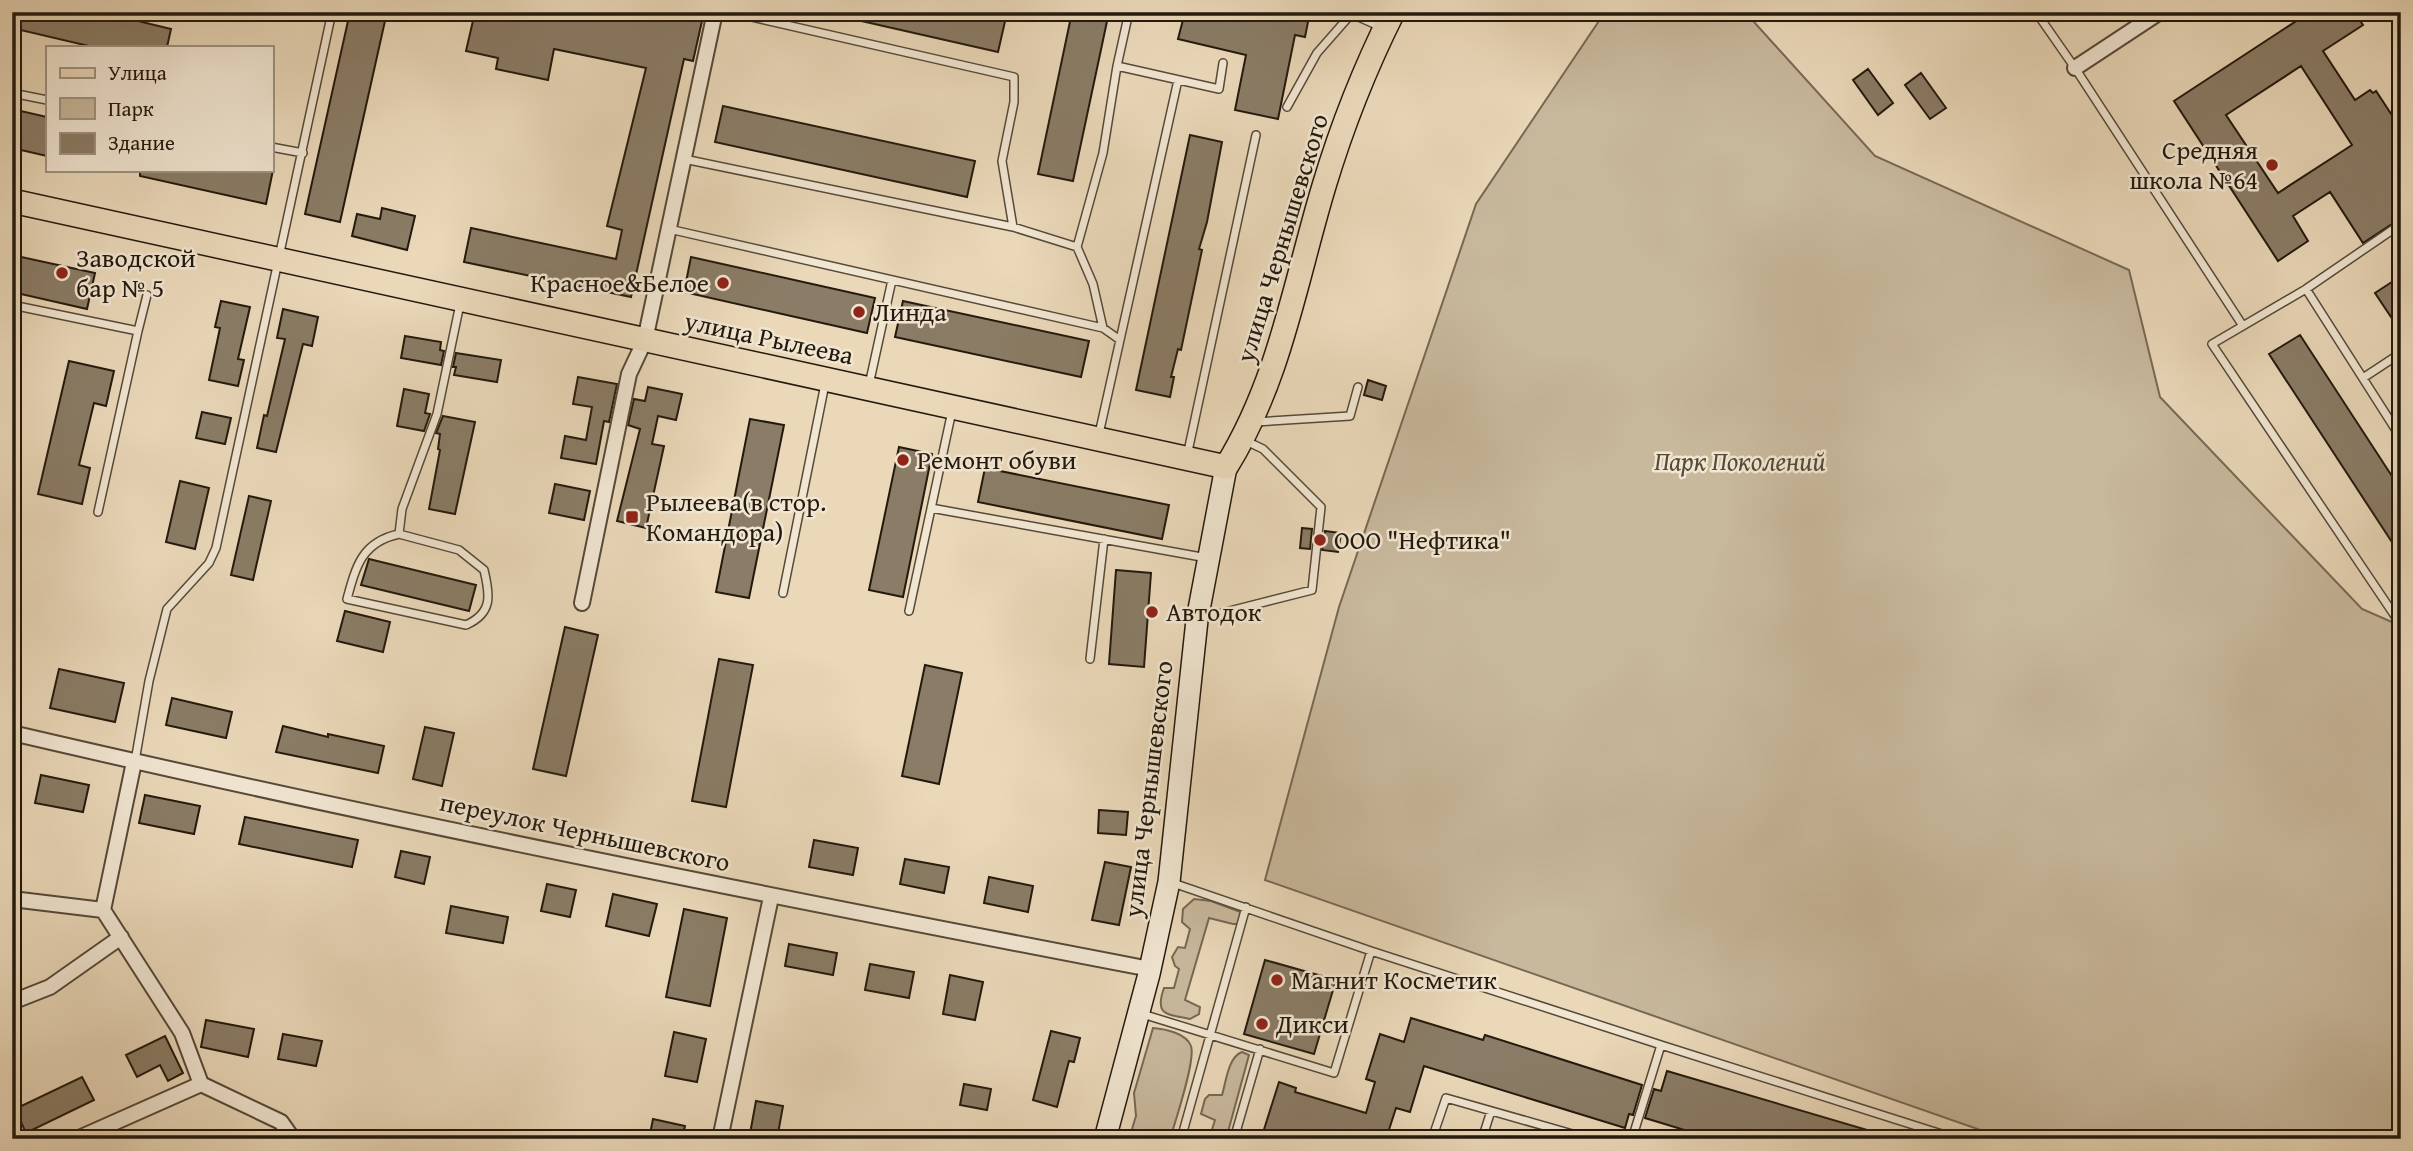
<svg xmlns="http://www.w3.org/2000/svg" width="2413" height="1151" viewBox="0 0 2413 1151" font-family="'Gentium Book Plus',serif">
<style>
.green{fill:#c8b89c;stroke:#766854;stroke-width:2}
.building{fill:#8a7c66;stroke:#23190d;stroke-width:2;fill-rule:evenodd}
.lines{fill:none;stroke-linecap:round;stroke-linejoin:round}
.lane-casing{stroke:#554938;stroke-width:10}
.street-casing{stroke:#554938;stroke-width:18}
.secondary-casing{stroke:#23190d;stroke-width:24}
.primary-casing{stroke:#23190d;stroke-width:26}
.lane{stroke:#f1e6d2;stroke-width:7}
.street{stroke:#f1e6d2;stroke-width:14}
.secondary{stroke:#f1e6d2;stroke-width:21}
.primary{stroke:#ead8b9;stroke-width:23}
.poi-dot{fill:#8f2418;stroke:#f1e6d2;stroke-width:2.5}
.labels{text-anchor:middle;stroke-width:5;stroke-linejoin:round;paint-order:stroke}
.poi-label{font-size:26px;fill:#23190d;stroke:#f1e6d2;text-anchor:start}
.street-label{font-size:26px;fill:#23190d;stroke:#f1e6d2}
.park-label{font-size:26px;font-style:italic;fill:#554938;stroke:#f1e6d2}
</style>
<rect width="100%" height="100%" fill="#ead8b9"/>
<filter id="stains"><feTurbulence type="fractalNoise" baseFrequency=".00286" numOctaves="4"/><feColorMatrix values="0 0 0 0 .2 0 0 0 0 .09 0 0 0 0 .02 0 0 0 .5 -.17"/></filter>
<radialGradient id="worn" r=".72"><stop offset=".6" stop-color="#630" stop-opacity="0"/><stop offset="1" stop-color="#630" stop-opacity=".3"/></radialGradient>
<path class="green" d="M 1605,12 L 1745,12 L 1875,156 L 2129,270 L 2160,397 L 2362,609 L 2401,626 L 2401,1139 L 2006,1139 L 1265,880 L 1339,607 L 1476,204 Z
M 1194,899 L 1211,901 L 1246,914 L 1242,924 L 1233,924 L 1209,918 L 1185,1000 L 1200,1007 L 1199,1014 L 1190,1019 C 1167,1014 1154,1016 1164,988 L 1174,988 L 1179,969 L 1175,966 L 1172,957 L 1178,947 L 1185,948 L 1190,929 L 1182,922 L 1183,909 Z
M 1153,1028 C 1165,1029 1186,1033 1191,1046 C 1196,1060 1175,1122 1170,1139 L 1129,1139 L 1136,1116 L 1134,1093 Z
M 1242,1052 L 1249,1055 L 1226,1139 L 1209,1139 L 1215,1120 L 1201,1114 L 1205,1099 L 1209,1095 L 1222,1095 C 1226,1082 1228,1057 1242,1052 Z"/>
<path class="building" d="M 12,12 L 101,12 L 171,29 L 167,47 L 93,47 L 12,28 Z
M 350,12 L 387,12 L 340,222 L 305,214 Z
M 475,12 L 704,12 L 693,61 L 684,59 L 631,297 L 464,262 L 471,228 L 616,259 L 622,230 L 607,226 L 646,68 L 554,49 L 548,80 L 496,69 L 498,58 L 466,51 Z
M 849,12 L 984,12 L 1006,17 L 998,52 L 848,18 Z
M 1072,12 L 1109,12 L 1073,181 L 1038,174 Z
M 1185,12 L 1310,12 L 1305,37 L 1295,35 L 1278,119 L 1235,110 L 1246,55 L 1178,39 Z
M 2310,12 L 2354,12 L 2363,25 L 2323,51 L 2355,100 L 2370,90 L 2373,93 L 2376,91 L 2399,126 L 2395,129 L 2401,138 L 2401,218 L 2363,243 L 2330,192 L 2293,216 L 2308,241 L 2278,261 L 2174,101 ZM 2301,66 L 2352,145 L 2278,193 L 2226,115 Z
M 1868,69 L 1893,103 L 1878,115 L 1853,80 Z
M 1921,73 L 1946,108 L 1930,119 L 1905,85 Z
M 723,106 L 975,161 L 967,197 L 715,142 Z
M 12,109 L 47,117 L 47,156 L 12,148 Z
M 1190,135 L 1222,142 L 1207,222 L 1199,249 L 1202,250 L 1181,350 L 1178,349 L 1171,377 L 1174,377 L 1170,397 L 1136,390 Z
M 140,170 L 273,170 L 266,204 L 140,176 Z
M 382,208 L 415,216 L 407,250 L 352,236 L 357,214 L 380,219 Z
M 12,255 L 95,273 L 87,309 L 12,292 Z
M 691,257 L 875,298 L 867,333 L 684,292 Z
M 2401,276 L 2401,332 L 2375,293 Z
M 221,301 L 250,307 L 238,359 L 244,360 L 238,386 L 209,380 L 220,328 L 215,327 Z
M 903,301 L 1089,341 L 1081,377 L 895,337 Z
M 283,309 L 318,317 L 312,346 L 303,344 L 276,452 L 257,448 L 264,415 L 267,416 L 285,339 L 277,338 Z
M 2300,335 L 2401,490 L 2401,556 L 2269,354 Z
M 405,336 L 441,342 L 440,350 L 444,351 L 441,365 L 401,358 Z
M 456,353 L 501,360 L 497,382 L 454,375 L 456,367 L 453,367 Z
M 69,361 L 114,371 L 106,406 L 94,403 L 79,465 L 90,468 L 82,504 L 38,494 Z
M 578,377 L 617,384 L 609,422 L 604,421 L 596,464 L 561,458 L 565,436 L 586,440 L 592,407 L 573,404 Z
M 1368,380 L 1386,386 L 1382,400 L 1364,395 Z
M 648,387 L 682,394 L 676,420 L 658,416 L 652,444 L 664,446 L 646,528 L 617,521 L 640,429 L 628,425 L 634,399 L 645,401 Z
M 404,389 L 429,394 L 425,413 L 430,414 L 424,431 L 397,426 Z
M 202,412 L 231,418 L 225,444 L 196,438 Z
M 443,416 L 475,422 L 455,514 L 429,509 L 440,450 L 438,449 L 440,434 L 436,433 Z
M 750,419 L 784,425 L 749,598 L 716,592 Z
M 899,447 L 932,454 L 903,597 L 869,590 Z
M 985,468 L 1169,505 L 1162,539 L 978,502 Z
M 180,481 L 209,488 L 195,549 L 166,542 Z
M 555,484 L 590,491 L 584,520 L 549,513 Z
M 249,496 L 271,501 L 253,580 L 231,575 Z
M 1302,528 L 1312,529 L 1310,549 L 1300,548 Z
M 1325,531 L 1341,533 L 1338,552 L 1322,550 Z
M 369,559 L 476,585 L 469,611 L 361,585 Z
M 1116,570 L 1151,573 L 1144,667 L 1109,664 Z
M 345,611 L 390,622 L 383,652 L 337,641 Z
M 565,627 L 598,635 L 566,776 L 533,769 Z
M 719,659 L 753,665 L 726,807 L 692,801 Z
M 925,665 L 962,673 L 939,784 L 902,776 Z
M 59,669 L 124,683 L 115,722 L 50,708 Z
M 172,698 L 232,712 L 226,738 L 166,725 Z
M 283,726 L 328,737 L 328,734 L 384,746 L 378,773 L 276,752 Z
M 425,727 L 454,733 L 442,786 L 413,779 Z
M 41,775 L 89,785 L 83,812 L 35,803 Z
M 145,795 L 200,806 L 194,834 L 139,823 Z
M 1099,810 L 1128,812 L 1126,835 L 1098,833 Z
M 245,817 L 358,840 L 352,867 L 239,844 Z
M 814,840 L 858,848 L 853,875 L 809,867 Z
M 401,851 L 430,857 L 424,884 L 395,877 Z
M 905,859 L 949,867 L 944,893 L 900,884 Z
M 1105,862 L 1131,867 L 1119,925 L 1092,920 Z
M 989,877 L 1033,886 L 1028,912 L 984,903 Z
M 547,884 L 576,890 L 570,917 L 541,911 Z
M 613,894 L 657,904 L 649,936 L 606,926 Z
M 451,906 L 508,917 L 503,943 L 446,933 Z
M 684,909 L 727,918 L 710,1006 L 666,997 Z
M 789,944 L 837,953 L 833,975 L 785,966 Z
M 1265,960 L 1336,980 L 1314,1054 L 1244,1034 Z
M 870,964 L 914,972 L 909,998 L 865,990 Z
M 950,975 L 983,982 L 975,1020 L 943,1014 Z
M 1411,1018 L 1483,1040 L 1485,1035 L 1642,1085 L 1633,1115 L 1629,1114 L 1625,1128 L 1424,1066 L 1410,1112 L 1396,1108 L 1386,1139 L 1261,1139 L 1279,1082 L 1296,1088 L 1295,1092 L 1366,1113 L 1375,1082 L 1366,1079 L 1380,1034 L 1404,1042 Z
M 206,1020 L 254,1029 L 248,1057 L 201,1047 Z
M 1051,1031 L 1080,1038 L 1074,1062 L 1069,1061 L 1057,1107 L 1033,1100 Z
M 674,1032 L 706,1039 L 697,1082 L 665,1076 Z
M 283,1034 L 322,1041 L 316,1066 L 278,1059 Z
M 165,1036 L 183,1073 L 168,1081 L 160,1065 L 137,1077 L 126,1055 Z
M 1667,1071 L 1884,1135 L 1883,1139 L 1714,1139 L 1645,1118 L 1654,1089 L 1661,1091 Z
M 82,1077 L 94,1100 L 26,1133 L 15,1109 Z
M 964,1084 L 991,1089 L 987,1110 L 960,1105 Z
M 756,1101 L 783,1106 L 777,1139 L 749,1139 Z
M 653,1119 L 685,1126 L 682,1139 L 649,1139 Z"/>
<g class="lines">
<g class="lane-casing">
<path id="lane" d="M 730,12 L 1014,77 L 1014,102 L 1002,161 L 1013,227
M 1129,12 L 1117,66 L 1219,89 L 1223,63
M 2036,12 L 2075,68 L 2243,326
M 1352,14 L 1381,27
M 1117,66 L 1103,153 L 1077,247 L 1093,284 L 1103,328 L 1120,340
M 12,93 L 47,100
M 1287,107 L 1317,53 L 1353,12
M 271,147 L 303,153
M 684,159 L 1013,227 L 1077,247
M 2401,224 L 2306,289 L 2212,344 L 2401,625
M 669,229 L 1103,328
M 2306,289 L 2401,438
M 12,305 L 138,331 L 98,512
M 138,331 L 147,295
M 2363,378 L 2401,353
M 869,385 L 892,280
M 1256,422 L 1350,416 L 1358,387
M 1099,434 L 1178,80
M 1187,456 L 1256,135
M 931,508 L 1207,558
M 399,534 L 459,550 L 484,570 C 490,595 493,613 466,625 L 347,599 C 356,566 362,542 399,534 L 402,509 L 437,414 L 460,304
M 783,593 L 825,384
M 909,611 L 952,411
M 1202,618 L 1312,590 L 1321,507 L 1263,449 L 1244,440
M 1090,659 L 1104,539
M 135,761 L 149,681 L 167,609 L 209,563 L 216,548 L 332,12
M 1170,882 L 1371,951
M 1139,1013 L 1334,1073 L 1371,951 L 1661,1045 L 1632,1139
M 1661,1045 L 1929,1130
M 1181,1139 L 1246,907
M 1234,1139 L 1260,1049
M 1432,1139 L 1446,1098 L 1590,1139
M 1482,1139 L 1491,1111
M 1926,1139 L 1929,1130 L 1958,1139"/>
</g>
<g class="street-casing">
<path id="street" d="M 2075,68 L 2160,12
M 582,603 L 629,374 L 645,340 L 715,12
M 12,733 C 389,821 770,896 1150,969
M 134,762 L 103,910 L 182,1033 L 201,1084 L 281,1122 L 293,1139
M 12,899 L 103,910
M 12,1002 L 50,987 L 121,937
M 77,1139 L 201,1084
M 720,1139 L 771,897"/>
</g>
<g class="secondary-casing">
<path id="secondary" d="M 1105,1139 L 1149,974 L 1169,882 L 1197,620 L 1226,467"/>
</g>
<g class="primary-casing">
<path id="primary" d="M 12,201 L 1226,467 C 1280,380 1295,282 1324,186 C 1342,126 1365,68 1393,12"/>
</g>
<use href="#lane" class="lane"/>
<use href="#street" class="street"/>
<use href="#secondary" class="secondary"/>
<use href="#primary" class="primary"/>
</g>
<g class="poi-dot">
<circle cx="2272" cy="165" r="7"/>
<circle cx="62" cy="273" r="7"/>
<circle cx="723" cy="283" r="7"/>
<circle cx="859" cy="312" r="7"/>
<circle cx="903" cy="460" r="7"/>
<rect x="625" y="510" width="14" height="14" rx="3.5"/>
<circle cx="1320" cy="540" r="7"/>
<circle cx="1152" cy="612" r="7"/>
<circle cx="1277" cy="980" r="7"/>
<circle cx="1262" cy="1024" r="7"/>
</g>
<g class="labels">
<g class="poi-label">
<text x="2258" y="159" text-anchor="end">Средняя<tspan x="2258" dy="30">школа №64</tspan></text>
<text x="76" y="267">Заводской<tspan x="76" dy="30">бар № 5</tspan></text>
<text x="709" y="292" text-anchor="end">Красное&amp;Белое</text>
<text x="873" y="321">Линда</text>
<text x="917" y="469">Ремонт обуви</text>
<text x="646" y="511">Рылеева(в стор.<tspan x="646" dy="30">Командора)</tspan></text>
<text x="1334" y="549">ООО "Нефтика"</text>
<text x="1166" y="621">Автодок</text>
<text x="1291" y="989">Магнит Косметик</text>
<text x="1276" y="1033">Дикси</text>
</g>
<g class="street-label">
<text transform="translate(1282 238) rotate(-73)" y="9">улица Чернышевского</text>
<text transform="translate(769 338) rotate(12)" y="9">улица Рылеева</text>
<text transform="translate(1148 789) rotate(-83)" y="9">улица Чернышевского</text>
<text transform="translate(585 832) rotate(12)" y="9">переулок Чернышевского</text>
</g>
<g class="park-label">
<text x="1740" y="470">Парк Поколений</text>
</g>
</g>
<rect width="2413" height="1151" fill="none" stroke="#ead8b9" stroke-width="42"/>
<rect x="14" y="14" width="2385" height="1123" fill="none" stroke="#23190d" stroke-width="3.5"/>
<rect x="21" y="21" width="2371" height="1109" fill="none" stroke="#23190d" stroke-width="2"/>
<rect x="46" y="46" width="228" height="126" fill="#f1e6d2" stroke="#9f9483" stroke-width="2"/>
<rect x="60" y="68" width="35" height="10" fill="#ead8b9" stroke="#9f9483" stroke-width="2"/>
<text x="108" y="80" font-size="21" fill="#23190d">Улица</text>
<rect x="60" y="98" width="35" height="21" fill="#c8b89c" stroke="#9f9483" stroke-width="2"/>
<text x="108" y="116" font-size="21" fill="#23190d">Парк</text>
<rect x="60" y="133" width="35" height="21" fill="#8a7c66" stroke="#9f9483" stroke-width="2"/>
<text x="108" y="150" font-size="21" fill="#23190d">Здание</text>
<rect width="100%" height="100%" filter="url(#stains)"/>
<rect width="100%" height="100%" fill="url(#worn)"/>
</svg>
